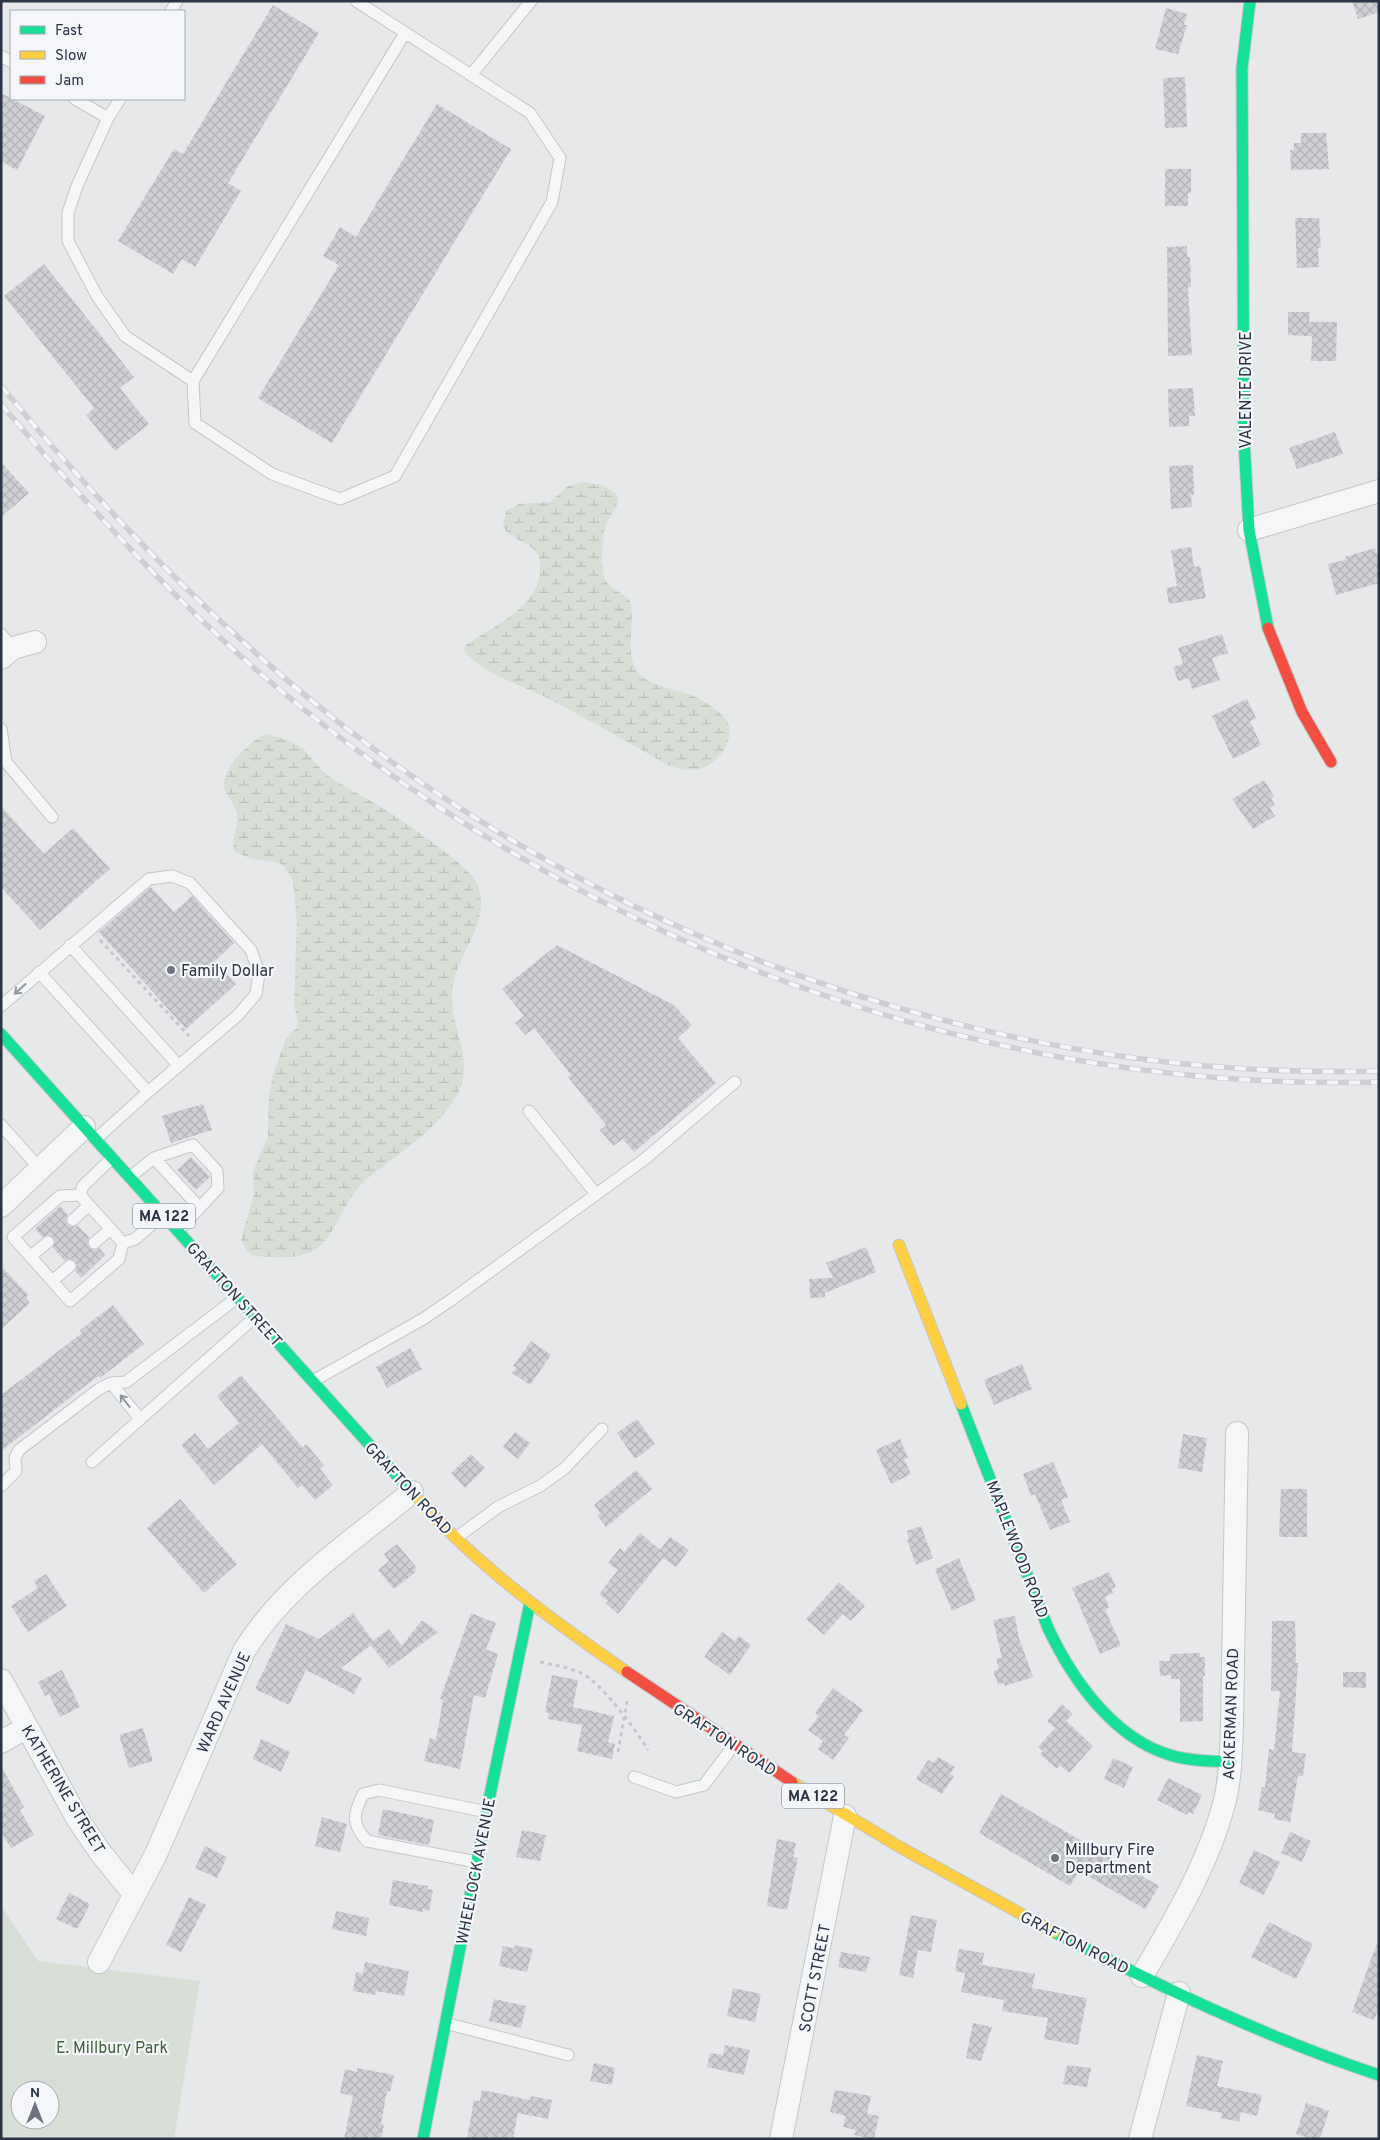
<svg xmlns="http://www.w3.org/2000/svg" width="1380" height="2140" viewBox="0 0 1380 2140" font-family="Overpass,sans-serif">
<style>
.green{fill:#d6ded6;fill-rule:evenodd}
.wetland{fill:url(#wetland-marsh)}
.building{fill:url(#building-cross-hatch)}
.lines{fill:none;stroke-linecap:round;stroke-linejoin:round}
.lane-casing{stroke:#c4c6c8;stroke-width:13}
.street-casing{stroke:#c4c6c8;stroke-width:24}
.fast-casing{stroke:#c4c6c8;stroke-width:13}
.slow-casing{stroke:#c4c6c8;stroke-width:13}
.jam-casing{stroke:#c4c6c8;stroke-width:13}
.path{stroke:#c5c6ca;stroke-width:3;stroke-dasharray:4 4;stroke-linecap:butt}
.lane{stroke:#f5f6f7;stroke-width:11}
.street{stroke:#f5f6f7;stroke-width:22}
.fast{stroke:#16e098;stroke-width:11}
.slow{stroke:#ffcf43;stroke-width:11}
.jam{stroke:#f24e42;stroke-width:11}
.rail-casing{stroke:#cecfd2;stroke-width:5.5}
.rail{stroke:#f4f6f9;stroke-width:4;stroke-dasharray:11;stroke-linecap:butt}
.oneway{stroke:#90959e}
.poi-dot{fill:#6c737f;stroke:#f4f6f9;stroke-width:2}
.labels{text-anchor:middle;stroke-width:4.5;stroke-linejoin:round;paint-order:stroke}
.shield{fill:#f4f6f9;stroke:#676e7b;stroke-width:1}
.shield-label{font-size:15px;font-weight:bold;fill:#2b3445}
.street-label{font-size:16px;fill:#2b3445;stroke:#f4f6f9}
.poi-label{font-size:16px;fill:#2b3445;stroke:#f4f6f9;text-anchor:start}
.park-label{font-size:16px;fill:#3f6138;stroke:#f4f6f9}
</style>
<defs>
<pattern id="wetland-marsh" width="20" height="14" patternUnits="userSpaceOnUse" patternTransform="scale(1.25)"><rect width="20" height="14" fill="#d6ded6"/><path d="M1 5h8M5 5V1M11 12h8M15 12V8" fill="none" stroke="#b8bfb9"/></pattern>
<pattern id="building-cross-hatch" width="8" height="8" patternUnits="userSpaceOnUse" patternTransform="scale(1.25)"><rect width="8" height="8" fill="#ced0d3"/><path d="M0 0l8 8M0 8l8-8" fill="none" stroke="#b1b3b6"/></pattern>
</defs>
<rect width="100%" height="100%" fill="#e6e8ea"/>
<path class="green" d="M 1,1906 L 38,1961 L 200,1981 L 174,2139 L 1,2139 ZM 20,2090 L 50,2090 L 50,2120 L 20,2120 Z"/>
<path class="wetland" d="M 582,482 L 605,486 L 618,496 C 619,507 610,514 606,524 C 602,536 599,573 607,583 C 613,591 625,593 631,603 C 634,623 626,652 636,670 C 646,686 675,689 691,695 C 702,699 714,708 723,716 C 740,732 721,761 703,768 C 691,772 677,769 666,764 C 629,743 591,721 553,701 C 527,687 481,674 464,650 L 466,645 C 493,627 538,607 540,571 C 540,565 541,560 538,555 C 530,542 511,540 503,527 L 506,511 L 519,504 L 550,502 L 568,486 Z
M 267,734 C 279,737 293,741 303,749 C 313,757 319,770 330,777 C 344,787 360,794 374,803 C 393,814 473,867 478,885 C 492,930 451,954 452,1000 C 453,1032 475,1064 457,1095 C 441,1123 413,1144 387,1163 C 376,1172 363,1180 355,1192 C 327,1232 331,1261 270,1257 C 251,1256 249,1257 241,1239 L 254,1194 L 253,1171 L 268,1136 L 269,1097 L 273,1075 L 286,1038 L 297,1027 L 298,1020 L 294,1005 L 297,920 L 293,881 L 285,868 L 280,863 L 249,858 L 234,851 C 231,839 239,826 237,813 C 235,804 225,795 224,785 C 223,768 252,738 267,734 Z"/>
<path class="building" d="M 1352,1 L 1379,1 L 1379,12 L 1358,19 Z
M 273,5 L 319,33 L 228,183 L 241,191 L 195,267 L 182,259 L 173,274 L 118,241 L 174,149 L 183,154 Z
M 1166,8 L 1187,14 L 1184,25 L 1187,25 L 1178,54 L 1155,49 Z
M 1185,77 L 1187,127 L 1165,128 L 1163,78 Z
M 1,93 L 45,116 L 17,170 L 1,161 Z
M 437,104 L 511,149 L 332,443 L 258,398 L 339,265 L 323,256 L 340,227 L 356,237 Z
M 1301,133 L 1326,133 L 1329,169 L 1291,170 L 1290,150 L 1294,150 L 1294,143 L 1301,143 Z
M 1165,169 L 1191,169 L 1191,193 L 1188,193 L 1188,206 L 1165,206 Z
M 1295,218 L 1319,218 L 1321,248 L 1318,248 L 1319,267 L 1297,268 Z
M 1187,246 L 1187,257 L 1190,257 L 1191,287 L 1188,287 L 1192,355 L 1168,356 L 1167,247 Z
M 44,264 L 134,377 L 120,388 L 149,424 L 115,451 L 86,415 L 94,408 L 4,296 Z
M 1288,312 L 1310,312 L 1309,322 L 1337,322 L 1336,361 L 1311,361 L 1312,336 L 1288,335 Z
M 1193,388 L 1195,416 L 1189,416 L 1189,426 L 1169,427 L 1168,389 Z
M 1335,432 L 1343,454 L 1297,469 L 1289,448 Z
M 1,462 L 29,493 L 1,517 Z
M 1193,465 L 1194,495 L 1191,495 L 1192,507 L 1171,509 L 1169,466 Z
M 1191,547 L 1194,567 L 1200,566 L 1206,598 L 1169,604 L 1166,588 L 1177,586 L 1171,550 Z
M 1375,548 L 1379,562 L 1379,583 L 1336,595 L 1328,564 L 1346,560 L 1345,557 Z
M 1222,634 L 1228,653 L 1212,658 L 1220,680 L 1192,689 L 1189,678 L 1178,681 L 1173,667 L 1183,664 L 1178,648 Z
M 1247,699 L 1256,718 L 1250,721 L 1261,745 L 1233,759 L 1212,716 Z
M 1264,780 L 1274,796 L 1271,798 L 1275,805 L 1270,808 L 1275,816 L 1253,829 L 1232,799 Z
M 1,806 L 44,854 L 73,828 L 110,869 L 40,930 L 1,887 Z
M 151,887 L 174,912 L 192,896 L 234,943 L 215,961 L 236,984 L 186,1029 L 99,932 Z
M 557,945 L 674,1005 L 692,1025 L 678,1038 L 716,1083 L 634,1152 L 623,1139 L 613,1146 L 600,1130 L 606,1125 L 568,1077 L 571,1075 L 534,1028 L 525,1035 L 515,1023 L 524,1016 L 502,989 Z
M 203,1104 L 212,1130 L 171,1143 L 162,1116 Z
M 191,1157 L 210,1177 L 196,1190 L 177,1170 Z
M 60,1206 L 68,1215 L 66,1218 L 67,1225 L 71,1227 L 78,1226 L 89,1237 L 87,1244 L 89,1248 L 95,1250 L 99,1248 L 105,1255 L 81,1278 L 75,1271 L 77,1265 L 75,1261 L 69,1259 L 65,1261 L 53,1248 L 55,1241 L 53,1237 L 47,1235 L 43,1237 L 35,1229 Z
M 866,1247 L 876,1272 L 825,1293 L 825,1297 L 810,1298 L 809,1279 L 833,1278 L 826,1263 Z
M 1,1266 L 28,1295 L 26,1297 L 30,1303 L 1,1329 Z
M 113,1305 L 144,1344 L 100,1378 L 98,1376 L 1,1451 L 1,1395 L 82,1333 L 80,1330 Z
M 531,1341 L 551,1355 L 530,1385 L 512,1373 L 516,1368 L 513,1366 Z
M 410,1348 L 422,1369 L 387,1388 L 376,1367 Z
M 1022,1364 L 1032,1389 L 994,1405 L 984,1380 Z
M 241,1375 L 303,1448 L 306,1444 L 324,1465 L 320,1469 L 333,1485 L 315,1500 L 302,1485 L 298,1488 L 262,1444 L 214,1485 L 181,1445 L 195,1433 L 208,1449 L 239,1423 L 217,1396 Z
M 637,1419 L 655,1444 L 635,1459 L 617,1433 Z
M 515,1432 L 530,1443 L 518,1459 L 503,1447 Z
M 1183,1434 L 1207,1438 L 1202,1472 L 1178,1468 Z
M 900,1439 L 908,1458 L 904,1459 L 911,1474 L 891,1484 L 876,1450 Z
M 471,1454 L 485,1468 L 465,1488 L 451,1473 Z
M 1053,1462 L 1068,1497 L 1061,1500 L 1070,1522 L 1050,1530 L 1035,1494 L 1031,1496 L 1023,1474 Z
M 636,1470 L 652,1489 L 606,1527 L 597,1515 L 600,1513 L 594,1505 Z
M 1281,1489 L 1307,1489 L 1307,1537 L 1279,1537 Z
M 180,1499 L 237,1564 L 204,1593 L 147,1528 Z
M 921,1526 L 933,1558 L 916,1565 L 907,1540 L 909,1539 L 907,1531 Z
M 640,1533 L 660,1550 L 670,1537 L 689,1550 L 676,1567 L 663,1558 L 618,1614 L 606,1604 L 608,1601 L 599,1594 L 618,1570 L 608,1563 L 620,1548 L 624,1552 Z
M 397,1544 L 417,1568 L 414,1570 L 416,1572 L 394,1589 L 378,1570 L 389,1561 L 384,1554 Z
M 959,1558 L 976,1600 L 952,1611 L 935,1569 Z
M 1109,1572 L 1116,1587 L 1111,1589 L 1113,1593 L 1105,1597 L 1109,1607 L 1105,1610 L 1121,1645 L 1100,1654 L 1072,1588 Z
M 46,1574 L 67,1606 L 28,1632 L 11,1606 L 38,1588 L 34,1581 Z
M 839,1582 L 865,1606 L 851,1621 L 843,1614 L 824,1635 L 806,1619 Z
M 353,1613 L 373,1641 L 389,1629 L 402,1646 L 422,1620 L 438,1632 L 389,1668 L 371,1645 L 341,1668 L 362,1678 L 354,1694 L 306,1670 L 289,1705 L 255,1689 L 286,1624 L 319,1639 Z
M 471,1613 L 496,1623 L 486,1649 L 498,1654 L 485,1698 L 474,1695 L 460,1769 L 424,1761 L 430,1738 L 436,1740 L 443,1700 L 440,1699 Z
M 1015,1616 L 1019,1638 L 1033,1677 L 1005,1686 L 1004,1683 L 998,1684 L 993,1671 L 999,1669 L 996,1659 L 1002,1658 L 993,1620 Z
M 1272,1621 L 1295,1621 L 1296,1663 L 1298,1663 L 1292,1752 L 1306,1754 L 1303,1776 L 1298,1776 L 1290,1822 L 1274,1819 L 1275,1814 L 1258,1810 L 1262,1787 L 1265,1787 L 1269,1749 L 1274,1750 L 1280,1691 L 1271,1691 Z
M 722,1632 L 735,1641 L 739,1636 L 751,1645 L 730,1675 L 704,1657 Z
M 1200,1653 L 1200,1657 L 1205,1657 L 1205,1676 L 1203,1676 L 1203,1721 L 1180,1722 L 1180,1679 L 1171,1679 L 1171,1675 L 1160,1676 L 1159,1661 L 1170,1661 L 1170,1654 Z
M 62,1670 L 80,1707 L 60,1717 L 49,1694 L 45,1696 L 38,1682 Z
M 1343,1672 L 1366,1672 L 1366,1688 L 1343,1687 Z
M 552,1675 L 578,1680 L 573,1707 L 614,1716 L 608,1742 L 615,1744 L 612,1759 L 577,1751 L 582,1725 L 548,1719 L 549,1713 L 545,1712 Z
M 833,1688 L 863,1710 L 844,1735 L 849,1738 L 833,1760 L 818,1749 L 823,1741 L 808,1730 L 819,1716 L 815,1713 Z
M 1062,1704 L 1073,1714 L 1066,1721 L 1093,1746 L 1069,1773 L 1060,1765 L 1057,1769 L 1040,1754 L 1043,1751 L 1038,1747 L 1055,1728 L 1047,1721 Z
M 143,1728 L 153,1761 L 129,1768 L 119,1735 Z
M 261,1739 L 290,1752 L 281,1772 L 253,1759 Z
M 938,1757 L 955,1767 L 950,1774 L 954,1776 L 942,1794 L 916,1779 L 928,1760 L 934,1763 Z
M 1113,1758 L 1133,1767 L 1124,1788 L 1104,1779 Z
M 1,1766 L 24,1807 L 20,1810 L 34,1835 L 11,1848 L 1,1832 Z
M 1168,1778 L 1202,1795 L 1193,1814 L 1188,1812 L 1187,1815 L 1157,1800 Z
M 1001,1794 L 1159,1886 L 1145,1909 L 1079,1871 L 1070,1886 L 979,1833 Z
M 383,1809 L 434,1820 L 429,1845 L 378,1835 Z
M 322,1817 L 347,1824 L 340,1852 L 315,1846 Z
M 522,1830 L 546,1835 L 540,1861 L 516,1857 Z
M 1290,1832 L 1311,1841 L 1302,1862 L 1281,1853 Z
M 777,1839 L 796,1843 L 793,1857 L 798,1858 L 787,1910 L 767,1906 Z
M 205,1846 L 227,1857 L 217,1878 L 195,1868 Z
M 1254,1850 L 1280,1862 L 1264,1895 L 1239,1883 Z
M 393,1880 L 428,1886 L 427,1889 L 433,1890 L 429,1911 L 423,1909 L 423,1912 L 389,1905 Z
M 69,1893 L 90,1904 L 77,1929 L 56,1919 Z
M 189,1897 L 206,1905 L 181,1952 L 166,1945 Z
M 336,1911 L 369,1918 L 366,1936 L 332,1929 Z
M 911,1915 L 937,1920 L 931,1952 L 918,1950 L 913,1978 L 899,1975 Z
M 1269,1922 L 1313,1944 L 1296,1979 L 1251,1957 Z
M 1377,1943 L 1379,2008 L 1374,2020 L 1352,2012 Z
M 515,1945 L 533,1949 L 527,1972 L 499,1966 L 503,1946 L 514,1948 Z
M 959,1949 L 984,1953 L 982,1965 L 1035,1974 L 1032,1988 L 1087,1998 L 1078,2045 L 1044,2039 L 1048,2018 L 1002,2011 L 1004,2000 L 961,1992 L 965,1973 L 955,1971 Z
M 841,1952 L 870,1957 L 866,1972 L 838,1967 Z
M 365,1962 L 409,1971 L 404,1996 L 376,1991 L 375,1995 L 353,1991 L 356,1972 L 363,1974 Z
M 733,1988 L 761,1994 L 755,2022 L 727,2016 Z
M 494,1999 L 526,2006 L 521,2028 L 489,2021 Z
M 973,2023 L 992,2027 L 981,2061 L 966,2058 Z
M 725,2045 L 750,2050 L 744,2075 L 707,2067 L 710,2053 L 723,2055 Z
M 1197,2055 L 1223,2061 L 1217,2086 L 1262,2095 L 1257,2116 L 1241,2112 L 1239,2122 L 1221,2118 L 1222,2113 L 1186,2106 Z
M 594,2063 L 615,2068 L 612,2085 L 590,2081 Z
M 1067,2065 L 1091,2068 L 1087,2087 L 1063,2084 Z
M 357,2068 L 394,2075 L 390,2092 L 387,2091 L 381,2124 L 384,2125 L 381,2139 L 344,2139 L 353,2096 L 340,2093 L 345,2069 L 357,2072 Z
M 482,2090 L 530,2100 L 531,2096 L 552,2100 L 548,2119 L 518,2113 L 513,2139 L 467,2139 L 474,2100 L 480,2101 Z
M 835,2090 L 871,2096 L 867,2114 L 879,2116 L 874,2139 L 854,2135 L 856,2130 L 843,2127 L 846,2116 L 830,2112 Z
M 1306,2103 L 1329,2111 L 1320,2139 L 1311,2139 L 1296,2134 Z"/>
<g class="lines">
<g class="lane-casing">
<path id="lane" d="M 356,1 L 530,113 L 560,158 L 552,202 L 395,476 L 340,499 L 272,474 L 195,423 L 193,381 L 405,33
M 171,11 L 177,1
M 1,56 L 11,62
M 471,75 L 531,1
M 75,99 L 108,118 L 120,99
M 108,118 L 77,186 L 68,213 L 68,241 L 97,296 L 125,336 L 193,381
M 1,634 L 13,648
M 1,729 L 6,762 L 52,817
M 70,945 L 179,1066
M 39,972 L 148,1092 L 96,1139
M 1,1006 L 149,879 L 172,876 L 190,883 L 251,950 L 259,973 L 256,994 L 238,1015 L 148,1092
M 529,1111 L 596,1194
M 1,1125 L 40,1169
M 112,1158 L 83,1186 L 80,1195 L 123,1243 L 135,1239 L 163,1215
M 154,1158 L 200,1208
M 130,1177 L 154,1158 L 193,1145 L 217,1171 L 218,1188 L 179,1230
M 80,1195 L 60,1196 L 13,1237 L 70,1301 L 119,1259 L 123,1243
M 73,1220 L 89,1205
M 94,1243 L 111,1229
M 31,1256 L 48,1242
M 52,1281 L 70,1266
M 313,1381 L 423,1319 L 451,1300 L 646,1158 L 735,1082
M 111,1383 L 140,1419
M 92,1462 L 255,1317
M 1,1486 L 16,1471 L 15,1458 L 19,1450 L 99,1389 L 111,1383 L 126,1382 L 238,1297
M 456,1538 L 498,1507 L 540,1486 L 564,1469 L 602,1429
M 634,1777 L 676,1792 L 704,1785 L 734,1745
M 477,1862 L 367,1841 C 351,1823 353,1815 363,1794 L 379,1790 L 487,1812
M 445,2023 L 568,2055"/>
</g>
<g class="street-casing">
<path id="street" d="M 1249,530 L 1379,491
M 1,658 L 13,648 L 35,642
M 1,1206 L 84,1127
M 1,1680 L 77,1818 L 100,1852 L 134,1894
M 1,1742 L 26,1728
M 99,1962 L 156,1854 L 244,1651 C 284,1585 353,1541 412,1492
M 1142,1976 C 1174,1921 1209,1863 1225,1800 C 1231,1775 1231,1749 1232,1724 L 1237,1433
M 781,2139 L 845,1816
M 1140,2139 L 1179,1993"/>
</g>
<g class="fast-casing">
<path id="fast" d="M 1250,1 L 1242,68 L 1244,440 L 1249,530 L 1268,628
M 1,1034 L 419,1500
M 961,1404 L 1048,1628 C 1072,1679 1113,1738 1170,1755 C 1189,1761 1211,1761 1231,1762
M 1054,1932 C 1159,1986 1267,2038 1379,2075
M 423,2139 L 486,1814 L 530,1603"/>
</g>
<g class="slow-casing">
<path id="slow" d="M 899,1245 L 961,1404
M 419,1500 C 479,1567 553,1621 627,1672
M 792,1782 L 898,1846 L 1054,1932"/>
</g>
<g class="jam-casing">
<path id="jam" d="M 1268,628 L 1302,712 L 1331,762
M 627,1672 L 792,1782"/>
</g>
<path class="path" d="M 100,940 L 189,1036
M 540,1662 C 554,1665 568,1667 581,1673 C 602,1683 636,1730 648,1750
M 618,1752 L 627,1701"/>
<use href="#lane" class="lane"/>
<use href="#street" class="street"/>
<use href="#fast" class="fast"/>
<use href="#slow" class="slow"/>
<use href="#jam" class="jam"/>
<g class="rail-casing">
<path id="rail" d="M 1,386 C 111,519 234,646 374,749 C 661,960 1021,1081 1379,1071
M 1,404 C 85,503 174,601 274,685 C 580,941 977,1093 1379,1082"/>
</g>
<use href="#rail" class="rail"/>
</g>
<defs><path id="oneway-shaft" d="M-6 0H5M1.5-3L5.5 0L1.5 3" fill="none" stroke-width="1.6" stroke-linecap="round" stroke-linejoin="round" transform="scale(1.25)"/></defs>
<g class="oneway">
<use href="#oneway-shaft" transform="translate(20 989) rotate(138)"/>
<use href="#oneway-shaft" transform="translate(125 1401) rotate(-128)"/>
</g>
<g class="poi-dot">
<circle cx="171" cy="970" r="5"/>
<circle cx="1055" cy="1858" r="5"/>
</g>
<g class="labels">
<g class="shield">
<rect x="133" y="1203.5" width="62" height="25" rx="4"/>
<rect x="782" y="1783.5" width="62" height="25" rx="4"/>
</g>
<g class="shield-label">
<text x="164" y="1221">MA 122</text>
<text x="813" y="1801">MA 122</text>
</g>
<g class="street-label">
<text transform="translate(1245 390) rotate(-90)" y="6">VALENTE DRIVE</text>
<text transform="translate(235 1294) rotate(48)" y="6">GRAFTON STREET</text>
<text transform="translate(409 1488) rotate(47)" y="6">GRAFTON ROAD</text>
<text transform="translate(1018 1549) rotate(69)" y="6">MAPLEWOOD ROAD</text>
<text transform="translate(223 1702) rotate(-66)" y="6">WARD AVENUE</text>
<text transform="translate(1230 1714) rotate(-88)" y="6">ACKERMAN ROAD</text>
<text transform="translate(725 1739) rotate(33)" y="6">GRAFTON ROAD</text>
<text transform="translate(64 1789) rotate(59)" y="6">KATHERINE STREET</text>
<text transform="translate(475 1871) rotate(-79)" y="6">WHEELOCK AVENUE</text>
<text transform="translate(1075 1942) rotate(27)" y="6">GRAFTON ROAD</text>
<text transform="translate(814 1978) rotate(-79)" y="6">SCOTT STREET</text>
</g>
<g class="poi-label">
<text x="181" y="976">Family Dollar</text>
<text x="1065" y="1855">Millbury Fire<tspan x="1065" dy="18">Department</tspan></text>
</g>
<g class="park-label">
<text x="112" y="2053">E. Millbury Park</text>
</g>
</g>
<rect width="1380" height="2140" fill="none" stroke="#2b3445" stroke-width="5"/>
<rect x="10" y="10" width="175" height="90" fill="#f4f6f9" stroke="#a4a8b1"/>
<rect x="20" y="26" width="25" height="8" fill="#16e098" stroke="#a4a8b1"/>
<text x="55" y="35" font-size="15" fill="#2b3445">Fast</text>
<rect x="20" y="51" width="25" height="8" fill="#ffcf43" stroke="#a4a8b1"/>
<text x="55" y="60" font-size="15" fill="#2b3445">Slow</text>
<rect x="20" y="76" width="25" height="8" fill="#f24e42" stroke="#a4a8b1"/>
<text x="55" y="85" font-size="15" fill="#2b3445">Jam</text>
<g transform="translate(35 2105)"><circle r="24" fill="#f4f6f9" stroke="#a4a8b1"/>
<path d="M0-4L9 19L0 12L-9 19Z" fill="#6c737f"/>
<text y="-8" font-size="14" font-weight="bold" text-anchor="middle" fill="#2b3445">N</text>
</g>
</svg>
